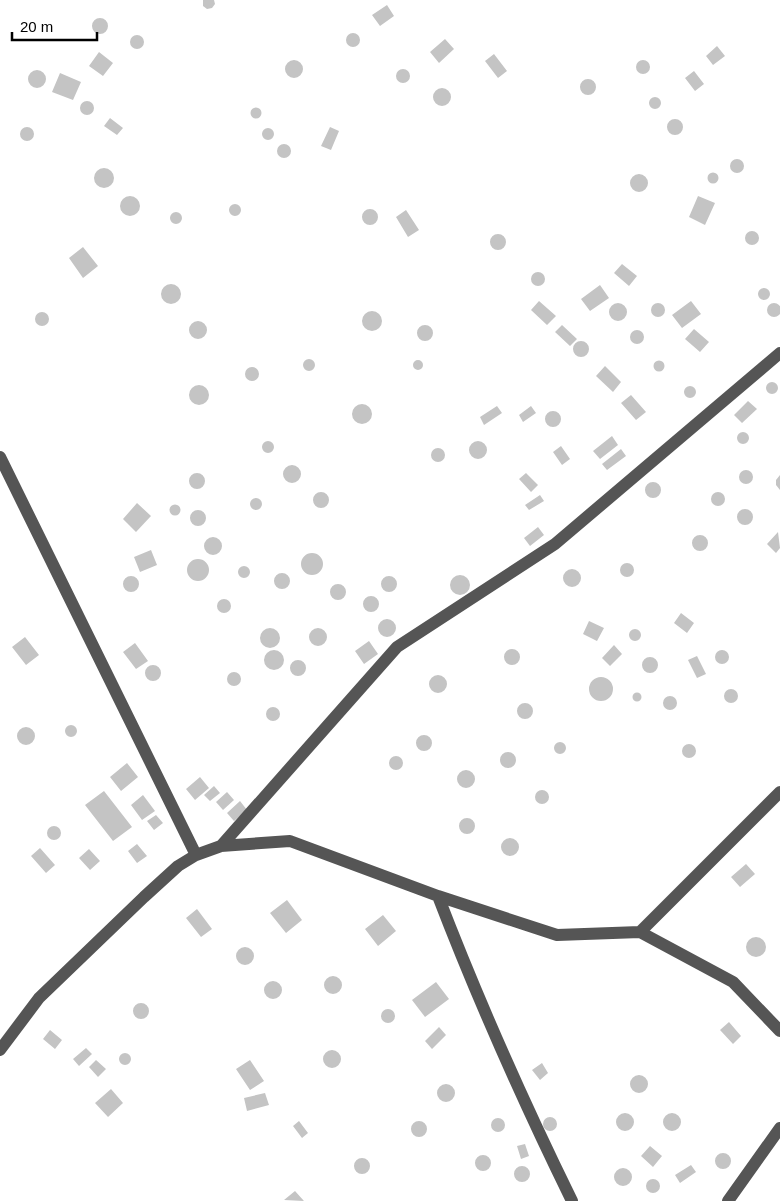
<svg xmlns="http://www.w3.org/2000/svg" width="780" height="1201" viewBox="0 0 780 1201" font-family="Helvetica,sans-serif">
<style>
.building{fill:#c4c4c4}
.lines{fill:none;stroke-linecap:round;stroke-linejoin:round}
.minor{stroke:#555;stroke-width:12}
</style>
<rect width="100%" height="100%" fill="#fff"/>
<path class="building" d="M 203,0 L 214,0 L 215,4 L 212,8 L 207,9 L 203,6 Z
M 387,5 L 394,16 L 380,26 L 372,15 Z
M92 26a8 8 0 1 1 16 0a8 8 0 1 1-16 0Z
M346 40a7 7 0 1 1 14 0a7 7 0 1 1-14 0Z
M130 42a7 7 0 1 1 14 0a7 7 0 1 1-14 0Z
M 445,39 L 454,49 L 439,63 L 430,52 Z
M 717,46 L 725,56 L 713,65 L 706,56 Z
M 99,52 L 113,63 L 103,76 L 89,66 Z
M 494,54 L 507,71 L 498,78 L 485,61 Z
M636 67a7 7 0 1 1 14 0a7 7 0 1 1-14 0Z
M285 69a9 9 0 1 1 18 0a9 9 0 1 1-18 0Z
M396 76a7 7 0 1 1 14 0a7 7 0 1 1-14 0Z
M28 79a9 9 0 1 1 18 0a9 9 0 1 1-18 0Z
M 694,71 L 704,84 L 695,91 L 685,78 Z
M 60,73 L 81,82 L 73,100 L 52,92 Z
M580 87a8 8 0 1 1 16 0a8 8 0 1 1-16 0Z
M433 97a9 9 0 1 1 18 0a9 9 0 1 1-18 0Z
M649 103a6 6 0 1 1 12 0a6 6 0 1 1-12 0Z
M80 108a7 7 0 1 1 14 0a7 7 0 1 1-14 0Z
M250.5 113a5.5 5.5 0 1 1 11 0a5.5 5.5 0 1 1-11 0Z
M 110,118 L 123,128 L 117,135 L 104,126 Z
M667 127a8 8 0 1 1 16 0a8 8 0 1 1-16 0Z
M 330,127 L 339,131 L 331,150 L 321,146 Z
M20 134a7 7 0 1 1 14 0a7 7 0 1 1-14 0Z
M262 134a6 6 0 1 1 12 0a6 6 0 1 1-12 0Z
M277 151a7 7 0 1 1 14 0a7 7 0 1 1-14 0Z
M730 166a7 7 0 1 1 14 0a7 7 0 1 1-14 0Z
M94 178a10 10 0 1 1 20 0a10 10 0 1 1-20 0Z
M707.5 178a5.5 5.5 0 1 1 11 0a5.5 5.5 0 1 1-11 0Z
M630 183a9 9 0 1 1 18 0a9 9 0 1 1-18 0Z
M 698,196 L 715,203 L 705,225 L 689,217 Z
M120 206a10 10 0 1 1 20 0a10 10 0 1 1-20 0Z
M229 210a6 6 0 1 1 12 0a6 6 0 1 1-12 0Z
M362 217a8 8 0 1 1 16 0a8 8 0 1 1-16 0Z
M 406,210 L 419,230 L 408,237 L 396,217 Z
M170 218a6 6 0 1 1 12 0a6 6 0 1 1-12 0Z
M745 238a7 7 0 1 1 14 0a7 7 0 1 1-14 0Z
M490 242a8 8 0 1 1 16 0a8 8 0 1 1-16 0Z
M 83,247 L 98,266 L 83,278 L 69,258 Z
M 622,264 L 637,276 L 629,286 L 614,273 Z
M531 279a7 7 0 1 1 14 0a7 7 0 1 1-14 0Z
M161 294a10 10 0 1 1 20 0a10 10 0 1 1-20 0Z
M 600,285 L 609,298 L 590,311 L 581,299 Z
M758 294a6 6 0 1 1 12 0a6 6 0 1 1-12 0Z
M 539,301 L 556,316 L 547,325 L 531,310 Z
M 691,301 L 701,314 L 682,328 L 672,315 Z
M609 312a9 9 0 1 1 18 0a9 9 0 1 1-18 0Z
M651 310a7 7 0 1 1 14 0a7 7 0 1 1-14 0Z
M767 310a7 7 0 1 1 14 0a7 7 0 1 1-14 0Z
M362 321a10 10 0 1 1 20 0a10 10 0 1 1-20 0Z
M35 319a7 7 0 1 1 14 0a7 7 0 1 1-14 0Z
M189 330a9 9 0 1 1 18 0a9 9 0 1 1-18 0Z
M417 333a8 8 0 1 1 16 0a8 8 0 1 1-16 0Z
M 562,325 L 577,339 L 570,346 L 555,332 Z
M 694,329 L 709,342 L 700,352 L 685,339 Z
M630 337a7 7 0 1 1 14 0a7 7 0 1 1-14 0Z
M573 349a8 8 0 1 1 16 0a8 8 0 1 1-16 0Z
M303 365a6 6 0 1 1 12 0a6 6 0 1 1-12 0Z
M413 365a5 5 0 1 1 10 0a5 5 0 1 1-10 0Z
M653.5 366a5.5 5.5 0 1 1 11 0a5.5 5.5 0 1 1-11 0Z
M 605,366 L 621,382 L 613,392 L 596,376 Z
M245 374a7 7 0 1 1 14 0a7 7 0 1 1-14 0Z
M766 388a6 6 0 1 1 12 0a6 6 0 1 1-12 0Z
M189 395a10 10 0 1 1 20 0a10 10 0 1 1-20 0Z
M684 392a6 6 0 1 1 12 0a6 6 0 1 1-12 0Z
M 631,395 L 646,412 L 636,420 L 621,403 Z
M 748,401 L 757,409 L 742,423 L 734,415 Z
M352 414a10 10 0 1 1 20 0a10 10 0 1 1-20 0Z
M 497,406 L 502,413 L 484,425 L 480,417 Z
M 531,406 L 536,413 L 523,422 L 519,415 Z
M545 419a8 8 0 1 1 16 0a8 8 0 1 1-16 0Z
M737 438a6 6 0 1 1 12 0a6 6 0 1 1-12 0Z
M 612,436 L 618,445 L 600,459 L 593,451 Z
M469 450a9 9 0 1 1 18 0a9 9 0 1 1-18 0Z
M262 447a6 6 0 1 1 12 0a6 6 0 1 1-12 0Z
M 561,446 L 570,459 L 562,465 L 553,452 Z
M431 455a7 7 0 1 1 14 0a7 7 0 1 1-14 0Z
M 621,449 L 626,456 L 607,470 L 602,464 Z
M283 474a9 9 0 1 1 18 0a9 9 0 1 1-18 0Z
M739 477a7 7 0 1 1 14 0a7 7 0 1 1-14 0Z
M189 481a8 8 0 1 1 16 0a8 8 0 1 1-16 0Z
M 526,473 L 538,485 L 531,492 L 519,479 Z
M 780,475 L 780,490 L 776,485 L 776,480 Z
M645 490a8 8 0 1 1 16 0a8 8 0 1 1-16 0Z
M711 499a7 7 0 1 1 14 0a7 7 0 1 1-14 0Z
M313 500a8 8 0 1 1 16 0a8 8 0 1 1-16 0Z
M 540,495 L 544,501 L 529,510 L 525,505 Z
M250 504a6 6 0 1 1 12 0a6 6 0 1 1-12 0Z
M 137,503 L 151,516 L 136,532 L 123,519 Z
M169.5 510a5.5 5.5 0 1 1 11 0a5.5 5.5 0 1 1-11 0Z
M737 517a8 8 0 1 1 16 0a8 8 0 1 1-16 0Z
M190 518a8 8 0 1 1 16 0a8 8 0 1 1-16 0Z
M 538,527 L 544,535 L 530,546 L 524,538 Z
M 778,532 L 780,548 L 776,553 L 767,544 Z
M692 543a8 8 0 1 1 16 0a8 8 0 1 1-16 0Z
M204 546a9 9 0 1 1 18 0a9 9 0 1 1-18 0Z
M 151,550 L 157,565 L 140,572 L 134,557 Z
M301 564a11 11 0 1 1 22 0a11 11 0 1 1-22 0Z
M187 570a11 11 0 1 1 22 0a11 11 0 1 1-22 0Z
M620 570a7 7 0 1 1 14 0a7 7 0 1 1-14 0Z
M238 572a6 6 0 1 1 12 0a6 6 0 1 1-12 0Z
M563 578a9 9 0 1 1 18 0a9 9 0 1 1-18 0Z
M274 581a8 8 0 1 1 16 0a8 8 0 1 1-16 0Z
M450 585a10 10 0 1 1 20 0a10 10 0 1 1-20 0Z
M123 584a8 8 0 1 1 16 0a8 8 0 1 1-16 0Z
M381 584a8 8 0 1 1 16 0a8 8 0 1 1-16 0Z
M330 592a8 8 0 1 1 16 0a8 8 0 1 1-16 0Z
M363 604a8 8 0 1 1 16 0a8 8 0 1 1-16 0Z
M217 606a7 7 0 1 1 14 0a7 7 0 1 1-14 0Z
M 681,613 L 694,623 L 687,633 L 674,623 Z
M378 628a9 9 0 1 1 18 0a9 9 0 1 1-18 0Z
M 589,621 L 604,628 L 597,641 L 583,634 Z
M309 637a9 9 0 1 1 18 0a9 9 0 1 1-18 0Z
M260 638a10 10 0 1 1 20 0a10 10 0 1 1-20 0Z
M629 635a6 6 0 1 1 12 0a6 6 0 1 1-12 0Z
M 25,637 L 39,655 L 26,665 L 12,647 Z
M 369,641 L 378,654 L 364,664 L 355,651 Z
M 135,643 L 148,661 L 136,669 L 123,652 Z
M 614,645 L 622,654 L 610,666 L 602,658 Z
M504 657a8 8 0 1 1 16 0a8 8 0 1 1-16 0Z
M715 657a7 7 0 1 1 14 0a7 7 0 1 1-14 0Z
M264 660a10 10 0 1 1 20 0a10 10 0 1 1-20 0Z
M 697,656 L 706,674 L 697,678 L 688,660 Z
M642 665a8 8 0 1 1 16 0a8 8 0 1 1-16 0Z
M290 668a8 8 0 1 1 16 0a8 8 0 1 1-16 0Z
M145 673a8 8 0 1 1 16 0a8 8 0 1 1-16 0Z
M227 679a7 7 0 1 1 14 0a7 7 0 1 1-14 0Z
M429 684a9 9 0 1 1 18 0a9 9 0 1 1-18 0Z
M589 689a12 12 0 1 1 24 0a12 12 0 1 1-24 0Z
M724 696a7 7 0 1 1 14 0a7 7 0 1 1-14 0Z
M632.5 697a4.5 4.5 0 1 1 9 0a4.5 4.5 0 1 1-9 0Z
M663 703a7 7 0 1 1 14 0a7 7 0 1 1-14 0Z
M517 711a8 8 0 1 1 16 0a8 8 0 1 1-16 0Z
M266 714a7 7 0 1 1 14 0a7 7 0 1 1-14 0Z
M65 731a6 6 0 1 1 12 0a6 6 0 1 1-12 0Z
M17 736a9 9 0 1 1 18 0a9 9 0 1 1-18 0Z
M416 743a8 8 0 1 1 16 0a8 8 0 1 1-16 0Z
M554 748a6 6 0 1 1 12 0a6 6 0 1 1-12 0Z
M682 751a7 7 0 1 1 14 0a7 7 0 1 1-14 0Z
M500 760a8 8 0 1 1 16 0a8 8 0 1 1-16 0Z
M389 763a7 7 0 1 1 14 0a7 7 0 1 1-14 0Z
M 127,763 L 138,777 L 121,791 L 110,777 Z
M457 779a9 9 0 1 1 18 0a9 9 0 1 1-18 0Z
M 200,777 L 209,788 L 195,800 L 186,789 Z
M 214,786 L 220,793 L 210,801 L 204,795 Z
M535 797a7 7 0 1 1 14 0a7 7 0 1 1-14 0Z
M 104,791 L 132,827 L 113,841 L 85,805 Z
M 227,792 L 234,800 L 223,810 L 216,802 Z
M 143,795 L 155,811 L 142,820 L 131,805 Z
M 240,801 L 247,810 L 234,821 L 227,813 Z
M 156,815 L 163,823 L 154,830 L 147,821 Z
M459 826a8 8 0 1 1 16 0a8 8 0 1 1-16 0Z
M47 833a7 7 0 1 1 14 0a7 7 0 1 1-14 0Z
M501 847a9 9 0 1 1 18 0a9 9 0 1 1-18 0Z
M 137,844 L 147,856 L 137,863 L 128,851 Z
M 40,848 L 55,865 L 46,873 L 31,856 Z
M 89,849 L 100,861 L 90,870 L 79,858 Z
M 746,864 L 755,874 L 740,887 L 731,877 Z
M 287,900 L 302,920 L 286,933 L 270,913 Z
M 197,909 L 212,929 L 201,937 L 186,918 Z
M 383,915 L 396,931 L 378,946 L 365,929 Z
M746 947a10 10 0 1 1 20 0a10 10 0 1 1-20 0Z
M236 956a9 9 0 1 1 18 0a9 9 0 1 1-18 0Z
M324 985a9 9 0 1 1 18 0a9 9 0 1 1-18 0Z
M264 990a9 9 0 1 1 18 0a9 9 0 1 1-18 0Z
M 436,982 L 449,999 L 425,1017 L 412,1000 Z
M133 1011a8 8 0 1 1 16 0a8 8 0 1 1-16 0Z
M381 1016a7 7 0 1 1 14 0a7 7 0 1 1-14 0Z
M 729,1022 L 741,1036 L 733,1044 L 720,1030 Z
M 439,1027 L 446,1035 L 432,1049 L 425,1041 Z
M 50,1030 L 62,1040 L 55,1049 L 43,1039 Z
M 86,1048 L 92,1054 L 79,1066 L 73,1059 Z
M323 1059a9 9 0 1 1 18 0a9 9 0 1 1-18 0Z
M119 1059a6 6 0 1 1 12 0a6 6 0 1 1-12 0Z
M 96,1060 L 106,1069 L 98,1077 L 89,1067 Z
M 250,1060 L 264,1081 L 250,1090 L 236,1069 Z
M 542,1063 L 548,1073 L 540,1080 L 532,1070 Z
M630 1084a9 9 0 1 1 18 0a9 9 0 1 1-18 0Z
M437 1093a9 9 0 1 1 18 0a9 9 0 1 1-18 0Z
M 111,1089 L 123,1103 L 108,1117 L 95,1103 Z
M 265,1093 L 269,1105 L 247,1111 L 244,1098 Z
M663 1122a9 9 0 1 1 18 0a9 9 0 1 1-18 0Z
M616 1122a9 9 0 1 1 18 0a9 9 0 1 1-18 0Z
M543 1124a7 7 0 1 1 14 0a7 7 0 1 1-14 0Z
M491 1125a7 7 0 1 1 14 0a7 7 0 1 1-14 0Z
M411 1129a8 8 0 1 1 16 0a8 8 0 1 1-16 0Z
M 299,1121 L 308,1133 L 302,1138 L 293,1126 Z
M 525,1144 L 529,1156 L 521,1159 L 517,1146 Z
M 650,1146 L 662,1156 L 653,1167 L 641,1156 Z
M715 1161a8 8 0 1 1 16 0a8 8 0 1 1-16 0Z
M475 1163a8 8 0 1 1 16 0a8 8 0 1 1-16 0Z
M354 1166a8 8 0 1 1 16 0a8 8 0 1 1-16 0Z
M 691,1165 L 696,1172 L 680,1183 L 675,1175 Z
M514 1174a8 8 0 1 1 16 0a8 8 0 1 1-16 0Z
M614 1177a9 9 0 1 1 18 0a9 9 0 1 1-18 0Z
M646 1186a7 7 0 1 1 14 0a7 7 0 1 1-14 0Z
M 295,1191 L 304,1201 L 284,1200 Z"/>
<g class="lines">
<path class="minor" d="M 0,457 L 196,855
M 221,846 L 290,841 L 438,896 L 557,935 L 640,932 L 733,982 L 780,1031
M 438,896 C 478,1000 523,1101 572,1201
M 640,932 L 780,792
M 0,1050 L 39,998 L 144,897 L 178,866 L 196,855 L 221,846 L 397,647 L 555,544 L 780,353
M 728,1201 L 780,1128"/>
</g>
<path d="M12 32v8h85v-8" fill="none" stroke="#000000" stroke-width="2.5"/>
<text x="20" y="32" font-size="15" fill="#000000" stroke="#ffffff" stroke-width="4" paint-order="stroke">20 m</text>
</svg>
